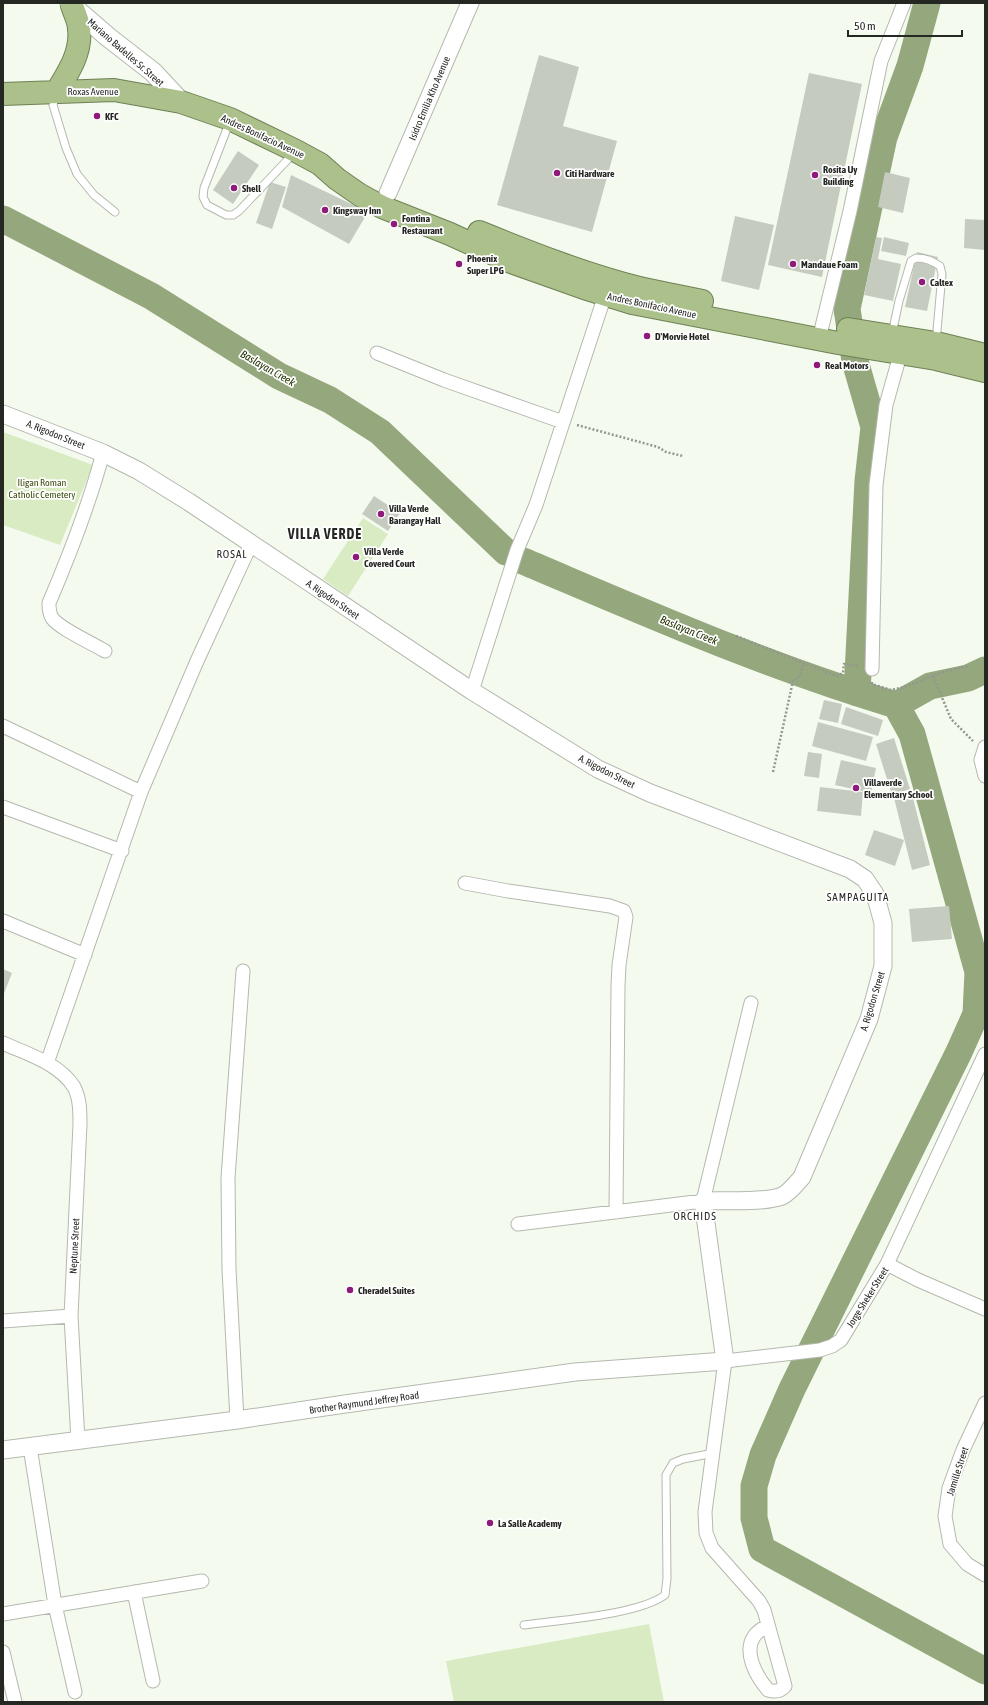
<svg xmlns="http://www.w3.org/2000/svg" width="988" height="1705" viewBox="0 0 988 1705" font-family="'Asap Condensed',sans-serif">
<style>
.green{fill:#d9ebc2}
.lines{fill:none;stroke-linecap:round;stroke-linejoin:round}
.river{stroke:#95a77c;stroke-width:27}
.building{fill:#c6cbc0}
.service-casing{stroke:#b4b9af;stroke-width:9}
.minor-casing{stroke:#b4b9af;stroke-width:15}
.tertiary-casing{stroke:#b4b9af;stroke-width:19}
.secondary-casing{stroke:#b4b9af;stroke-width:21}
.trunk-casing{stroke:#6e8154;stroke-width:24}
.path{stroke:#93978f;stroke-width:2.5;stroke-dasharray:2 2;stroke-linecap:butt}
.service{stroke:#fff;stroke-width:7}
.minor{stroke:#fff;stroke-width:13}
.tertiary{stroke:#fff;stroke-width:17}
.secondary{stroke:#fff;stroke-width:19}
.trunk{stroke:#abc08b;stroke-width:22}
.poi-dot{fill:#8e1a7a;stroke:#fff;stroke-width:1.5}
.labels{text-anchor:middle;stroke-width:3.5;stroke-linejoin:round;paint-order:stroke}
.street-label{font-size:10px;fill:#252723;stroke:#fff}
.poi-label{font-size:10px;font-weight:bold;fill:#252723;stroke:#fff;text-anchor:start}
.park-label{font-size:10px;fill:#374c08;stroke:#fff}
.water-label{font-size:11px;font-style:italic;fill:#223200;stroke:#fff}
.neighbourhood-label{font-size:11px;letter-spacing:1px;fill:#252723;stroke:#fff}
.district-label{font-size:14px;font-weight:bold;letter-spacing:1px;fill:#252723;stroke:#fff}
</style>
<rect width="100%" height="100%" fill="#f5faef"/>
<path class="green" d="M 3,432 L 93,465 L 60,545 L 3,525 Z
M 363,518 L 388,534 L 348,596 L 323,579 Z
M 649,1624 L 664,1702 L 454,1702 L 446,1661 Z"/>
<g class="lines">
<path class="river" d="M 3,219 L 151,296 L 279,376 L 330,400 L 380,432 L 506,552
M 523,561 C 646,613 768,667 896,705 L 912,734 L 978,972 L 976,1014 L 959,1052 L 792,1389 L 763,1455 L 754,1486 L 754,1518 L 762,1549 L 985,1671
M 857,693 L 868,481 L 874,427 L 855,361 L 847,309 L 884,137 L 910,66 L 927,3
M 896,705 L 930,686 L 968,678 L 985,670"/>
</g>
<path class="building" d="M 539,55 L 579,67 L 563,126 L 617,141 L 592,232 L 497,205 Z
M 809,73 L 862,84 L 822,277 L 768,265 Z
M 238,151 L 259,165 L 233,204 L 213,190 Z
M 885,172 L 910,178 L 903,213 L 878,207 Z
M 291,175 L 368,212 L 349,244 L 282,207 Z
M 270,182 L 286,187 L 272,229 L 256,223 Z
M 735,216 L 774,225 L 759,290 L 721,281 Z
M 965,219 L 985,220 L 985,250 L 964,248 Z
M 876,237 L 882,238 L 878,259 L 901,264 L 893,301 L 864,295 Z
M 884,237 L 909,243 L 906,256 L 881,251 Z
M 917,252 L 938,257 L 927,311 L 905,307 Z
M 374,496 L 400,513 L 388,531 L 362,514 Z
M 824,700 L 842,704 L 838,723 L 819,719 Z
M 846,707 L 883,720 L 878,736 L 841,724 Z
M 818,722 L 873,737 L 866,761 L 812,746 Z
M 894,738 L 910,789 L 892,795 L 876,744 Z
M 808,752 L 822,754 L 819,778 L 804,776 Z
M 841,760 L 876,768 L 871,793 L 835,785 Z
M 820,787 L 863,792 L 861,816 L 817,811 Z
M 912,794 L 930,865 L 912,870 L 894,798 Z
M 874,830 L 904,840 L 895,866 L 865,855 Z
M 949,906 L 952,939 L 912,942 L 909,909 Z
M 3,969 L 12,973 L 3,996 Z"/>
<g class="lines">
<g class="service-casing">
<path id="service" d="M 56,94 L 53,105 L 66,148 L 77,174 L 94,195 L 115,212
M 230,121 L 204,188 L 203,197 L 207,205 L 226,215 L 233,215 L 239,211 L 294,153
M 892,334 L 899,301 L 911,261 L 916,258 C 926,258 932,261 940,266 L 942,274 L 936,342
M 524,1625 C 559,1620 638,1615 665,1595 L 667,1579 L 666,1475 L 673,1463 L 683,1459 L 714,1453"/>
</g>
<g class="minor-casing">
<path id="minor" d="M 819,339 L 850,211 L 881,61 L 904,3
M 377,353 L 444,380 L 563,422
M 103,453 C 89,505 70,554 49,603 C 49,608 49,613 52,618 C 60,629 92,643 105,651
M 872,669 L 876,485 L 886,405 L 902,348
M 472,691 L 517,550 L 536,505 L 607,289
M 3,726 L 141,792
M 985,747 L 981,760 L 985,776
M 3,807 L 122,851
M 465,883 L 508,891 L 610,906 L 624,911 L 626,917 L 619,965 L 618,986 L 616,1212
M 3,921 L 85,955
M 3,1043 C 27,1054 59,1063 74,1087 C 80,1098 80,1112 80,1124 L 71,1316 L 78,1441
M 47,1063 L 141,792 L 197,661 L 251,544
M 518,1224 L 703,1201 L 751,1003
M 887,1264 L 985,1054
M 3,1321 L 71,1316
M 985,1403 L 963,1450 L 949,1488 L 945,1516 L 950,1544 L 967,1564 L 985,1575
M 237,1420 L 229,1269 L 228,1178 L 243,971
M 30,1447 L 55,1605 L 75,1692
M 134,1592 L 153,1681
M 3,1614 L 202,1581
M 767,1625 C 764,1628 758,1631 755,1635 C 742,1652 757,1677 768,1690 C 775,1692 780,1692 785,1686 L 764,1610 L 759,1601 L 712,1548 L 706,1533 L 705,1512 L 725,1361 L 820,1350 L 832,1346 L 841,1340 L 887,1264 L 918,1280 L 985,1309
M 3,1652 L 15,1702"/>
</g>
<g class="tertiary-casing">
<path id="tertiary" d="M 388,193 L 470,3
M 3,414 L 103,453 L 139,471 L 189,502 L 472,691 L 598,769 L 650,793 L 850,869 L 865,879 L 875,894 L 883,923 L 883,966 L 869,1019 L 802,1177 C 796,1184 790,1192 782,1196 C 765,1203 723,1200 703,1201 L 725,1361 L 575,1372 L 345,1404 L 237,1420 L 3,1450"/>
</g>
<g class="secondary-casing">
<path id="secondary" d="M 70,4 L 108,37 L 153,72 L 181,102"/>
</g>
<g class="trunk-casing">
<path id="trunk" d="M 57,91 C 68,73 82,52 79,29 C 79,21 74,13 72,5
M 3,94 L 114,90 L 181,102 L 230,119 L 296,151 L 320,164 L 337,179 L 360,195 L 382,207 L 450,234 L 511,262 L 584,288 L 632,303 L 838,343 L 936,359 L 985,371
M 479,232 C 531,253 584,274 639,288 C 660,293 681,296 702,301
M 848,329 L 936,343 L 985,355"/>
</g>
<path class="path" d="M 577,425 L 658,447 L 666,452 L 683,456
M 736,636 L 837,676 L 843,673 L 844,664 L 859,666
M 933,676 L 951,719 L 973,741
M 872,682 L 872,684 L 891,690 L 904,687 L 946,671 L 968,666
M 773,772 L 793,681 L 799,678 L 804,663"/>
<use href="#service" class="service"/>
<use href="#minor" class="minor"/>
<use href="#tertiary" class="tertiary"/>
<use href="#secondary" class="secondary"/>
<use href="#trunk" class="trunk"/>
</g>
<g class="poi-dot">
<circle cx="97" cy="116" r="4"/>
<circle cx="557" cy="173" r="4"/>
<circle cx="815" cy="175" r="4"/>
<circle cx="234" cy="188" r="4"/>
<circle cx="325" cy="210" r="4"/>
<circle cx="394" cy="224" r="4"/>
<circle cx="459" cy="264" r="4"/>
<circle cx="793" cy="264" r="4"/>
<circle cx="922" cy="282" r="4"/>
<circle cx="647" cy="336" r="4"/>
<circle cx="817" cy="365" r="4"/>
<circle cx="381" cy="514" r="4"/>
<circle cx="356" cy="557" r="4"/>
<circle cx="856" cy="788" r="4"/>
<circle cx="350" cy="1290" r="4"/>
<circle cx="490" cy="1523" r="4"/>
</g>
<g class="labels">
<g class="street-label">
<text transform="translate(126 52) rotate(41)" y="4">Mariano Badelles Sr. Street</text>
<text x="93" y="95">Roxas Avenue</text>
<text transform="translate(429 98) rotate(-67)" y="4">Isidro Emilia Kho Avenue</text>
<text transform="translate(263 136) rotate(25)" y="4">Andres Bonifacio Avenue</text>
<text transform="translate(652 305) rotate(12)" y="4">Andres Bonifacio Avenue</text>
<text transform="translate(56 434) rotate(22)" y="4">A. Rigodon Street</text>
<text transform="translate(333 599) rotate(34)" y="4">A. Rigodon Street</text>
<text transform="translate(607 771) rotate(27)" y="4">A. Rigodon Street</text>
<text transform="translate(872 1001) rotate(-73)" y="4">A. Rigodon Street</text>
<text transform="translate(74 1246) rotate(-87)" y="4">Neptune Street</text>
<text transform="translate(867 1297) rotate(-58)" y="4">Jorge Sheker Street</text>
<text transform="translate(364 1402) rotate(-8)" y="4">Brother Raymund Jeffrey Road</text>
<text transform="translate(957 1471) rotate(-72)" y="4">Jamille Street</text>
</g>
<g class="poi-label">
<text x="105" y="120">KFC</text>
<text x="823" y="173">Rosita Uy<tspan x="823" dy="12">Building</tspan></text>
<text x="565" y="177">Citi Hardware</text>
<text x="242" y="192">Shell</text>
<text x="333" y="214">Kingsway Inn</text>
<text x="402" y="222">Fontina<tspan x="402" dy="12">Restaurant</tspan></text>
<text x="467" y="262">Phoenix<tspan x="467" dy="12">Super LPG</tspan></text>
<text x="801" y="268">Mandaue Foam</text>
<text x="930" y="286">Caltex</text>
<text x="655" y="340">D'Morvie Hotel</text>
<text x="825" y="369">Real Motors</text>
<text x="389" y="512">Villa Verde<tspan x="389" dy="12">Barangay Hall</tspan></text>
<text x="364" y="555">Villa Verde<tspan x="364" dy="12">Covered Court</tspan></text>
<text x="864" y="786">Villaverde<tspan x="864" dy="12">Elementary School</tspan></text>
<text x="358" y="1294">Cheradel Suites</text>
<text x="498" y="1527">La Salle Academy</text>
</g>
<g class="park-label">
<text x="42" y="486">Iligan Roman<tspan x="42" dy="12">Catholic Cemetery</tspan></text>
</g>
<g class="water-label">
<text transform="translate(268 368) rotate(30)" y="4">Baslayan Creek</text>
<text transform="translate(689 630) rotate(22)" y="4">Baslayan Creek</text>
</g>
<g class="neighbourhood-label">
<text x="232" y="558">ROSAL</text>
<text x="858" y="901">SAMPAGUITA</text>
<text x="695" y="1220">ORCHIDS</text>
</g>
<g class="district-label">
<text x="325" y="539">VILLA VERDE</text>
</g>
</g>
<rect width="988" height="1705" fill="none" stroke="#252723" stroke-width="8"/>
<path d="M848 30v6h114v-6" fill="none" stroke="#252723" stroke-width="2"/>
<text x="854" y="30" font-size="12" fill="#252723" stroke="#ffffff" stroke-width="3" paint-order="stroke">50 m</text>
</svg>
